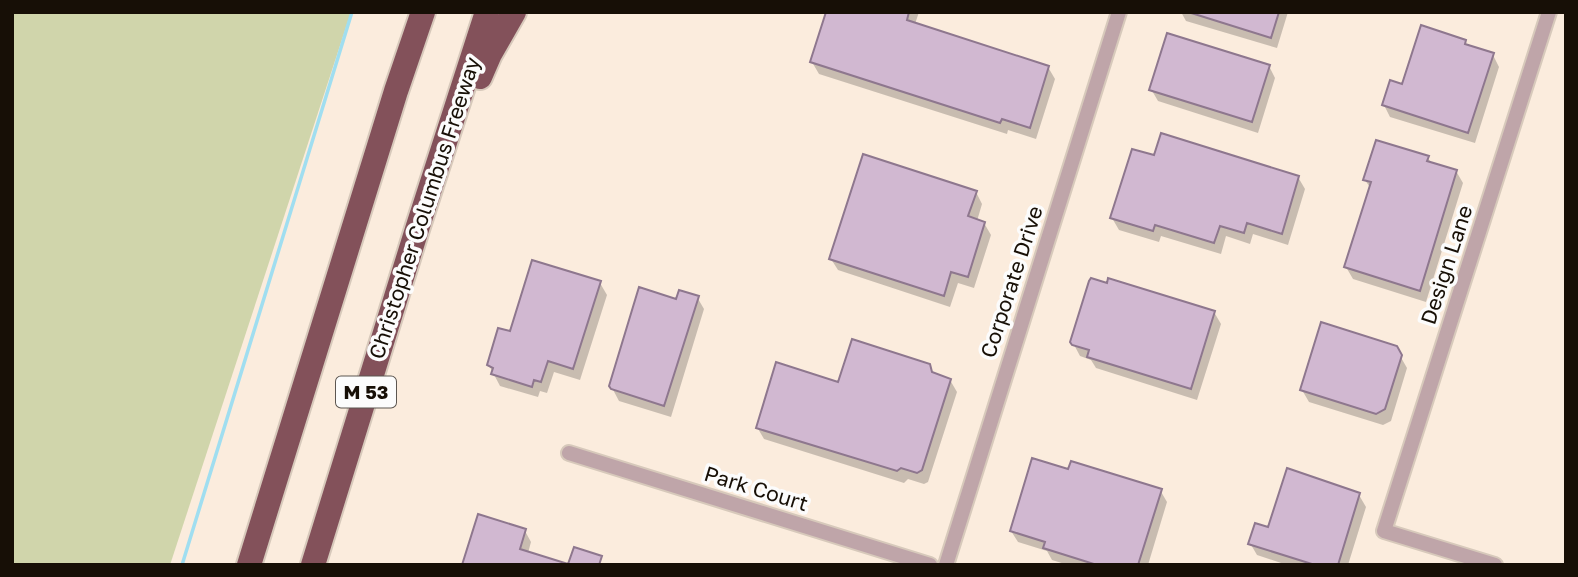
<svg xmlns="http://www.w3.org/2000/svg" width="1578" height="577" viewBox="0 0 1578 577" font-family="'Golos Text',sans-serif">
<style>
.green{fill:#d0d5ab}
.shadow{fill:#0003}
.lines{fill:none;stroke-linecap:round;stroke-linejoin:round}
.stream{stroke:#a0def0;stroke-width:3.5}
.building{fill:#d1b8d1;stroke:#8e778e;stroke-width:2}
.street-casing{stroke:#d7c9bb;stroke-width:18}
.highway-casing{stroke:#d7c9bb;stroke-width:28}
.street{stroke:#bfa5a9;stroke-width:14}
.highway{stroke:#83515a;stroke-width:24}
.labels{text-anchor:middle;stroke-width:7;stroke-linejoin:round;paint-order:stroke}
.shield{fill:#fcfcfc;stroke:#5c5650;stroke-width:2}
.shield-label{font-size:19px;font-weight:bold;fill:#170f06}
.street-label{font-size:21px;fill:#170f06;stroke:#fcfcfc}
</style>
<rect width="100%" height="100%" fill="#fbecdd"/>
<path class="green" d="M 12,12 L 351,12 L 170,565 L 12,565 Z"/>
<path class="shadow" d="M 828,12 L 919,12 L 915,24 L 1048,67 L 1055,79 L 1036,139 L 1008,130 L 1007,134 L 819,74 L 812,62 Z
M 1181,12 L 1288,12 L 1277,48 L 1186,21 Z
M 1465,41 L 1468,47 L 1493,55 L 1499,67 L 1475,143 L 1390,117 L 1384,105 L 1403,86 Z
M 1269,66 L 1275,78 L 1258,133 L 1158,101 L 1151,89 Z
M 1155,158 L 1298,177 L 1305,189 L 1288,245 L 1253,234 L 1250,244 L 1226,236 L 1221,254 L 1161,236 L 1159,242 L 1119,230 L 1112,218 Z
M 1428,158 L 1431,163 L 1456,171 L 1463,183 L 1426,302 L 1353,279 L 1346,267 L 1371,189 L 1365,180 Z
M 976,192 L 982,204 L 977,221 L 984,223 L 991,235 L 974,288 L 958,283 L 950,307 L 838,270 L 831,259 Z
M 600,283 L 607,295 L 580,380 L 554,372 L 547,393 L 540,391 L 538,397 L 500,386 L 489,365 L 511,333 Z
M 697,297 L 704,309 L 671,417 L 619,401 L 611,386 L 677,301 Z
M 1214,312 L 1221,324 L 1197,400 L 1096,368 L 1091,360 L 1080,356 L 1072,341 Z
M 1395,347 L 1407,368 L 1391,421 L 1383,425 L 1309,402 L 1302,390 Z
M 929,365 L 934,374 L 950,380 L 957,392 L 928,482 L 924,484 L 908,479 L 904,483 L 764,439 L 757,427 L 840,384 Z
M 1069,471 L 1160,490 L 1167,502 L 1148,565 L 1068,565 L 1052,560 L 1047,551 L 1018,542 L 1011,531 Z
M 1359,495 L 1366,507 L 1348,565 L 1287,565 L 1257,555 L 1250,543 L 1269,529 Z
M 525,531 L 531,542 L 528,553 L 464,565 Z"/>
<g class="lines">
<path class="stream" d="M 182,565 L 352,12"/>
</g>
<path class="building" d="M 826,12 L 909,12 L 907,20 L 1049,66 L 1030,128 L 1002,119 L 1000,123 L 810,62 Z
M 1188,12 L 1279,12 L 1271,38 Z
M 1421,25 L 1466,40 L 1465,44 L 1494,53 L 1468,133 L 1382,105 L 1390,80 L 1402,84 Z
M 1167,33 L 1270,65 L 1252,122 L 1149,90 Z
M 1161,133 L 1299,176 L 1282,234 L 1247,223 L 1244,233 L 1220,226 L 1214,243 L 1155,225 L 1153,231 L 1110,218 L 1132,149 L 1154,155 Z
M 1376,140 L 1429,156 L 1427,161 L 1457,170 L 1420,291 L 1344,267 L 1371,182 L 1363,180 Z
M 863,154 L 977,191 L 968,216 L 985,222 L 968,277 L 951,272 L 944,296 L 829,259 Z
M 532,260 L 601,281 L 573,369 L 548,361 L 541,382 L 534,380 L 532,387 L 491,374 L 493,368 L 487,365 L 498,328 L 510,331 Z
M 1091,278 L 1107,283 L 1108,278 L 1215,311 L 1191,389 L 1087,357 L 1089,350 L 1072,345 L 1070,342 L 1089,281 Z
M 639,287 L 676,299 L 679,290 L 699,296 L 664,406 L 611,389 L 609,386 Z
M 1321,322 L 1397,346 L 1402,355 L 1385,409 L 1376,414 L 1300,390 Z
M 852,339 L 930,364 L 932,372 L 951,379 L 922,470 L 917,473 L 901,468 L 897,471 L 756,428 L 776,362 L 838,382 Z
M 1032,458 L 1068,469 L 1071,461 L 1162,489 L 1138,565 L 1097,565 L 1043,548 L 1045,542 L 1010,531 Z
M 1287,468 L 1360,493 L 1338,565 L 1315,565 L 1248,544 L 1255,523 L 1268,527 Z
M 478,514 L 526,529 L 520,549 L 568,564 L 574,547 L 602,556 L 599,565 L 462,565 Z"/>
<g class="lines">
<g class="street-casing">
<path id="street" d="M 569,453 L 930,565
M 946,565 L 1119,12
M 1495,565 L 1384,531 L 1549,12"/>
</g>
<g class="highway-casing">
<path id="highway" d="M 480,77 L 490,54 L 514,12
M 249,565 L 396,91 L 423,12
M 313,565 L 418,226 L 487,12"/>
</g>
<use href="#street" class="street"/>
<use href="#highway" class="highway"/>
</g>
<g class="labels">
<rect class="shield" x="336" y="376.5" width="60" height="31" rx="5"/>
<g class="shield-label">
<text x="366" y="399">M 53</text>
</g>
<g class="street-label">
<text transform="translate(425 208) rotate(-72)" y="7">Christopher Columbus Freeway</text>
<text transform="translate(1447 265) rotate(-72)" y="7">Design Lane</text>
<text transform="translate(1012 282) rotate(-72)" y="7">Corporate Drive</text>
<text transform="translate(756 489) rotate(17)" y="7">Park Court</text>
</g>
</g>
<rect width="1578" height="577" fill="none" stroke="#170f06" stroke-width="28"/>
</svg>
